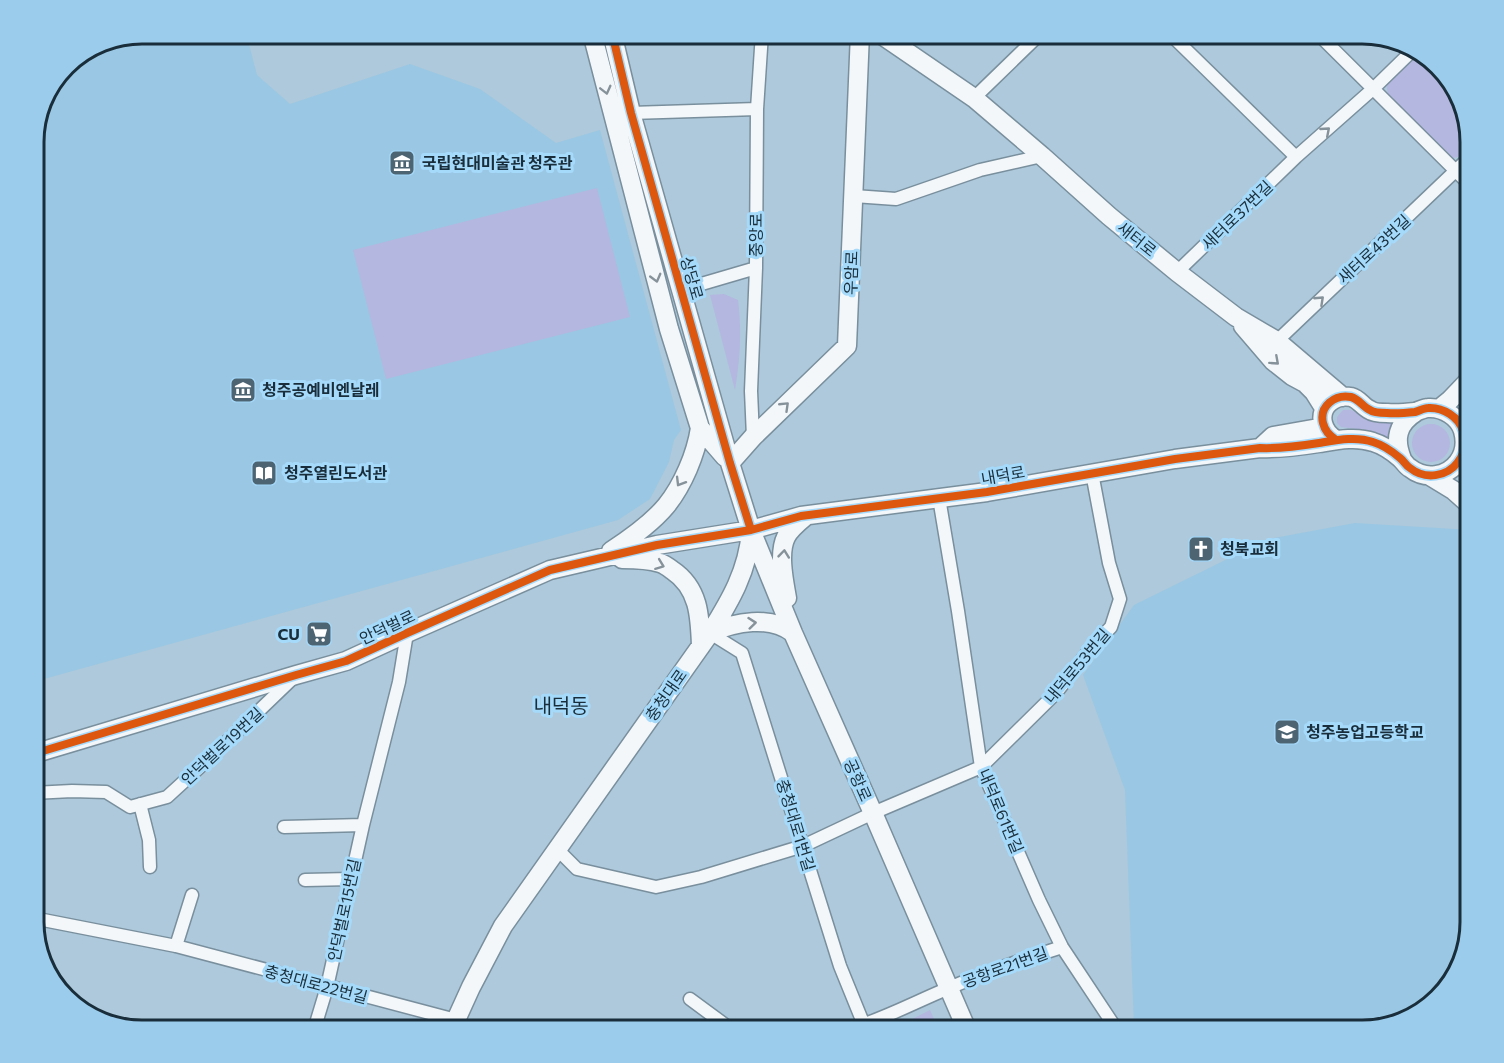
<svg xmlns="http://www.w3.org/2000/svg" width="1504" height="1063" viewBox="0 0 1504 1063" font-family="Commissioner,'Noto Sans KR',sans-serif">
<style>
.built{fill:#9ac7e3}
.green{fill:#b4b7e0}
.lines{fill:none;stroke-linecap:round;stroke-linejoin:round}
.street-casing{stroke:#798f9d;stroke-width:15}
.secondary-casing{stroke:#798f9d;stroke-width:21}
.street{stroke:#f3f7fa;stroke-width:12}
.secondary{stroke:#f3f7fa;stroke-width:18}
.cycleway-casing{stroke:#a6dafb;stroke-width:11}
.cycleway{stroke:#de570e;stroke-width:8}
.oneway{stroke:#86929a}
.labels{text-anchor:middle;stroke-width:6;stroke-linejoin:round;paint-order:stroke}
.poi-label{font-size:16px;font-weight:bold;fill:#192e3a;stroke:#a6dafb;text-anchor:start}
.street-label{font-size:16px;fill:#192e3a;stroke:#a6dafb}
.quarter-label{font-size:20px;fill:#192e3a;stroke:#a6dafb}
.rim{fill:none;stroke:#192e3a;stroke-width:3}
</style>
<rect width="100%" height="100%" fill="#adc9db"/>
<path class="built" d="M 141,33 L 246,33 L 257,75 L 290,104 L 410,64 L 480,89 L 556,143 L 600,130 L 681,430 L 674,440 L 669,462 L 650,499 L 618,520 L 33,682 L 33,134 L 44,94 L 70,60 Z
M 1355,523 L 1471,530 L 1471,922 L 1449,987 L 1411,1019 L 1363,1030 L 1135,1030 L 1134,1026 L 1125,790 L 1083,675 L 1134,605 L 1268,539 Z"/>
<path class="green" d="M 1417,51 L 1428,55 L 1460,93 L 1471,141 L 1471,149 L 1466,155 L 1453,158 L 1388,94 L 1386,82 Z
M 597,188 L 630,317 L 386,379 L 353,250 Z
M 724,294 L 738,300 C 742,332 740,359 735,390 L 710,295 Z
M 1343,410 L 1351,410 L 1367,418 L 1396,421 L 1389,431 L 1389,440 L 1367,430 L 1341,427 L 1337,423 L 1337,417 Z
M1412 443a19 19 0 1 1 38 0a19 19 0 1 1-38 0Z
M 930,1010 L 939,1030 L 891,1030 Z"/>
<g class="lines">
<g class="street-casing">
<path id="street" d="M 1169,33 L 1296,157
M 1317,33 L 1471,186
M 974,98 L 1041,33
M 631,113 L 757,109
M 854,196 L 896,199 L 980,170 L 1042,156
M 1177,272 L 1296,157 L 1374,88 L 1413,50
M 681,290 L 756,268
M 1277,341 L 1471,156
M 753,437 L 751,391 L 756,268 L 757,109 L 762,33
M 939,498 L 958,611 L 981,767 L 1039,900 L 1062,947 L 1117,1030
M 710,633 L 742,653 L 840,966 L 864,1025 L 868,1030
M 33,793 L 72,791 L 106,792 L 130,807 L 167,797 L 214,754 L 293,678
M 140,804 L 149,840 L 150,867
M 284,827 L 363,825
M 557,849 L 577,869 L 656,887 L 701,877 L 803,846 L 873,813 L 981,767 L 1055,694 L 1092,647 L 1111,627 L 1120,599 L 1109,563 L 1092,473
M 305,880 L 351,879
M 33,918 L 176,946 L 456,1020
M 176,946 L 192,895
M 690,999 L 732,1030
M 314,1030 L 327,987 L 363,825 L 399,682 L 407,633
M 847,1030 C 882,1020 915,1002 949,988 C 986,972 1024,959 1062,947"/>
</g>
<g class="secondary-casing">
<path id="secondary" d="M 592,33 L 669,329 L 700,428 L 725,457
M 612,33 L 631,113 L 730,463 L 751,530 L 793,633 L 873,813 L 967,1030
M 879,33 L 974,98 L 1042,156 L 1109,216 L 1177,272 L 1236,317 L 1277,341 L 1343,397
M 1243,326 L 1273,361 L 1292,376 L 1305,383 L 1314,392 L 1324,408
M 1439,409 L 1450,400 L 1471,378
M 1260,448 L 1273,436 L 1324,427
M 1464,451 L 1467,470 L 1471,477
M 1402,459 C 1394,439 1397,424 1416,412
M 730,463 L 753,437 L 847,346 L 860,33
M 1430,476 L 1453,490 L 1471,506
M 611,551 C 631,538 651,524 666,506 C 683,485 696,454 700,428
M 622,559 C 634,559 648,559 660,563 C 664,564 668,567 672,570 C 699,588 700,616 701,646
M 787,598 C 784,581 778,553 786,537 C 790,529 800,521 806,516
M 710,633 C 735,622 770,615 793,633
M 33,754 L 296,675 L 346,661 L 407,633 L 550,570 L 657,545 L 751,530 L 801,516 L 987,492 L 1175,459 L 1260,448 C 1280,449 1300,446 1319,443 C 1337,440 1356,436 1373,442 C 1383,445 1393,452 1400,458 C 1404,461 1406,466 1410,468 C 1425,480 1447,477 1458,462 C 1465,453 1466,442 1463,431 C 1459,417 1443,407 1428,408 C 1424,408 1419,411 1415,412 C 1406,413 1396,414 1387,413 C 1382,413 1374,413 1370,410 C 1363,407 1359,399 1351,397 C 1335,394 1319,406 1323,423 C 1325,431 1329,435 1336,440
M 455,1030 L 456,1020 L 471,987 L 503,926 L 710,633 C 730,601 748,571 751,531"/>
</g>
<use href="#street" class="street"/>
<use href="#secondary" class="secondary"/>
<g class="cycleway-casing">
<path id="cycleway" d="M 612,33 L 631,113 L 730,463 L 751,530
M 33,754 L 296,675 L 346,661 L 407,633 L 550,570 L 657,545 L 751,530 L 801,516 L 987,492 L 1175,459 L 1260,448 C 1280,449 1300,446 1319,443 C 1337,440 1356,436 1373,442 C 1383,445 1393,452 1400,458 C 1404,461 1406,466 1410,468 C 1425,480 1447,477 1458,462 C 1465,453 1466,442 1463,431 C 1459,417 1443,407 1428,408 C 1424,408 1419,411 1415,412 C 1406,413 1396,414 1387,413 C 1382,413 1374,413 1370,410 C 1363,407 1359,399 1351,397 C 1335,394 1319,406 1323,423 C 1325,431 1329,435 1336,440"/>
</g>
<use href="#cycleway" class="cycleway"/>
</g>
<defs><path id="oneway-chevron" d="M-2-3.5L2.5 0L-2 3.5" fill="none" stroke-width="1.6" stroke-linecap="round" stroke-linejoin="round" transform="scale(1.5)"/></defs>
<g class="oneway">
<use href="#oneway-chevron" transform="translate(606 90) rotate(76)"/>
<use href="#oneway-chevron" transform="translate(1326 131) rotate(-41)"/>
<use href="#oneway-chevron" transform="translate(656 278) rotate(75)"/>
<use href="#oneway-chevron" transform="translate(1320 300) rotate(-43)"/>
<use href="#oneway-chevron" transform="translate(1275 361) rotate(42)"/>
<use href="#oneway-chevron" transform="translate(785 406) rotate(-44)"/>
<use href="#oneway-chevron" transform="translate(680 482) rotate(121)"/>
<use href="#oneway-chevron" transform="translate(784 554) rotate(-84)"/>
<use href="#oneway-chevron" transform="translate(660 565) rotate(21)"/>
<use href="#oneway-chevron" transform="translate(752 623) rotate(-6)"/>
</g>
<defs>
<g id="museum-square" transform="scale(1.35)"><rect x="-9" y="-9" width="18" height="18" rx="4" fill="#4d6472" stroke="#a6dafb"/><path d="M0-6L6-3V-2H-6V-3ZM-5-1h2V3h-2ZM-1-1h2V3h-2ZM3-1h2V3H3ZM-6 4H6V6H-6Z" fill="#fff"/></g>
<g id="library-square" transform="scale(1.35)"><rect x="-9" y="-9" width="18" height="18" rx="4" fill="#4d6472" stroke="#a6dafb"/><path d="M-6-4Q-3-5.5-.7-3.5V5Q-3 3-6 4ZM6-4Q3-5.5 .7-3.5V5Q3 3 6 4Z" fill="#fff"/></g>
<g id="church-square" transform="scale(1.35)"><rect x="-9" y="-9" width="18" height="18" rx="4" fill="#4d6472" stroke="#a6dafb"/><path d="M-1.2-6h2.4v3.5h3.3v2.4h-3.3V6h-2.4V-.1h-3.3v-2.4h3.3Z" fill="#fff"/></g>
<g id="supermarket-square" transform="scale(1.35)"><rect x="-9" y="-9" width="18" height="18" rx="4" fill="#4d6472" stroke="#a6dafb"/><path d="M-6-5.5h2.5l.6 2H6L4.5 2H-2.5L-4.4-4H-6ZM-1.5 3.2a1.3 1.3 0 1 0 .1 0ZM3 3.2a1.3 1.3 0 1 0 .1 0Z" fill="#fff"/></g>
<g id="school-square" transform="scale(1.35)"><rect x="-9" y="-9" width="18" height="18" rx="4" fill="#4d6472" stroke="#a6dafb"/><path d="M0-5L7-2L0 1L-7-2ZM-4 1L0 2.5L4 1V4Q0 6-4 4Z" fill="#fff"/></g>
</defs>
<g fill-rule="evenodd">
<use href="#museum-square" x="402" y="163"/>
<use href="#museum-square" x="243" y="390"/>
<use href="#library-square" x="264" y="473"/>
<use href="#church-square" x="1201" y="549"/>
<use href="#supermarket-square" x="319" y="634"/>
<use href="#school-square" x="1287" y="732"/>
</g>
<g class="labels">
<g class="poi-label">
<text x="422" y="169">국립현대미술관 청주관</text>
<text x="262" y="396">청주공예비엔날레</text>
<text x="284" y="479">청주열린도서관</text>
<text x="1220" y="555">청북교회</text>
<text x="300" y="640" text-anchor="end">CU</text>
<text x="1306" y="738">청주농업고등학교</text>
</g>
<g class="street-label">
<text transform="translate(1237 215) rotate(-44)" y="6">새터로37번길</text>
<text transform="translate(756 235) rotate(-90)" y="6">중앙로</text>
<text transform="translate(1137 239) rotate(39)" y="6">새터로</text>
<text transform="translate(1374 249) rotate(-43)" y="6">새터로43번길</text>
<text transform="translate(851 273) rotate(-88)" y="6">우암로</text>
<text transform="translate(692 278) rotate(74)" y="6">상당로</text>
<text transform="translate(1003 475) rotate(-10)" y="6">내덕로</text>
<text transform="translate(387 627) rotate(-25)" y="6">안덕벌로</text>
<text transform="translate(1077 666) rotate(-50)" y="6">내덕로53번길</text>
<text transform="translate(666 695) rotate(-55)" y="6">충청대로</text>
<text transform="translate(222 746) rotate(-43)" y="6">안덕벌로19번길</text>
<text transform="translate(858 780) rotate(66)" y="6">공항로</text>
<text transform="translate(1001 811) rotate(67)" y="6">내덕로61번길</text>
<text transform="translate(796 825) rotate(73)" y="6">충청대로1번길</text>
<text transform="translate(344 910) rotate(-78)" y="6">안덕벌로15번길</text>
<text transform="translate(1005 967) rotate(-20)" y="6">공항로21번길</text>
<text transform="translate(316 984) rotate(15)" y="6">충청대로22번길</text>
</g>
<g class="quarter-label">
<text x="561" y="713">내덕동</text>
</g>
</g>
<path d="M0 0H1504V1063H0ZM142 44H1362A98 98 0 0 1 1460 142V922A98 98 0 0 1 1362 1020H142A98 98 0 0 1 44 922V142A98 98 0 0 1 142 44Z" fill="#9bccec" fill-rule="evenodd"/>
<path class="rim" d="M142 44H1362A98 98 0 0 1 1460 142V922A98 98 0 0 1 1362 1020H142A98 98 0 0 1 44 922V142A98 98 0 0 1 142 44Z"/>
</svg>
